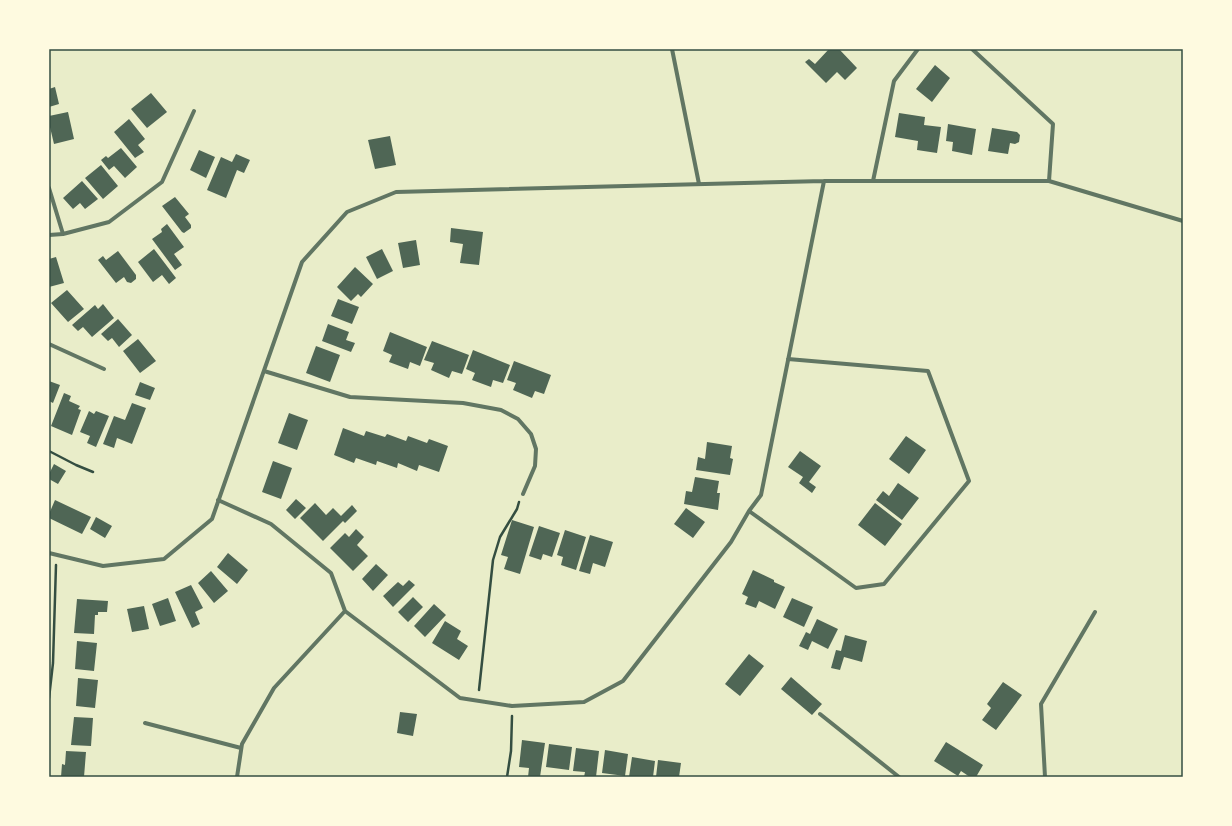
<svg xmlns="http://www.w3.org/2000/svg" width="1232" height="826" viewBox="0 0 1232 826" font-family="'DejaVu Sans',sans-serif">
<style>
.building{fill:#4f6655}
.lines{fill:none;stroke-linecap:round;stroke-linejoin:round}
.path{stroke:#344e41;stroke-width:2.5}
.minor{stroke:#617663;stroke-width:4}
.neatline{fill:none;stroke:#344e41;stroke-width:1.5}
</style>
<rect width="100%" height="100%" fill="#e9edc9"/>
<path class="building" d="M 829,49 L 839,49 L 857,68 L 845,80 L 837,72 L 826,83 L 805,62 L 809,59 L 815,64 Z
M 935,65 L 950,78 L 932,102 L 916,89 Z
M 55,87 L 59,104 L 49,107 L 49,89 Z
M 151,93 L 167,112 L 147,128 L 131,109 Z
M 68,112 L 74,139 L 54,144 L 49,123 L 49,116 Z
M 899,113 L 925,117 L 924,125 L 941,127 L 937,153 L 917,150 L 918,141 L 895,137 Z
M 129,119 L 145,139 L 138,145 L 144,152 L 135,158 L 114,132 Z
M 948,124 L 976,129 L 972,155 L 952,151 L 953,142 L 946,141 Z
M 992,128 L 1017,132 L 1020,135 L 1019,142 L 1015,144 L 1010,143 L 1008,154 L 988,151 Z
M 390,136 L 396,165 L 375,169 L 368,140 Z
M 121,148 L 137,167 L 125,178 L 114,166 L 109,170 L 101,160 L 106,156 L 108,158 Z
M 199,150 L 215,157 L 206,178 L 190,170 Z
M 236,154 L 250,160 L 244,173 L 237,170 L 226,198 L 207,190 L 221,157 L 232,162 Z
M 101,165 L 118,186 L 103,199 L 85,178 Z
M 82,181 L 98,199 L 85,209 L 80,203 L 73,209 L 63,198 Z
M 175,197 L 189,214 L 185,217 L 191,225 L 191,228 L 184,233 L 182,232 L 162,206 Z
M 167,224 L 184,247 L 174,254 L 182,265 L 175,270 L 152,239 L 162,232 L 161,229 Z
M 451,228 L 483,232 L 479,265 L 460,263 L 463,244 L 450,242 Z
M 416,240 L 420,265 L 403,268 L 398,243 Z
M 154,249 L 176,278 L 169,284 L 162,275 L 153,282 L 138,262 Z
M 382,249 L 393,271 L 377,279 L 366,257 Z
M 118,251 L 136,275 L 136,279 L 131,283 L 127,282 L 124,277 L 116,283 L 98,260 L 103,256 L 106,260 Z
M 56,257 L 64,283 L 49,287 L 49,259 Z
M 355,267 L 373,284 L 361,297 L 358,294 L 351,301 L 337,287 Z
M 67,290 L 84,309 L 68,322 L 51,303 Z
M 338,299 L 359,307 L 352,324 L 331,316 Z
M 103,304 L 114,318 L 92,337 L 83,327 L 78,331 L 72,325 L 95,305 L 98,309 Z
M 118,319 L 132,335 L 119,347 L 112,338 L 108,341 L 101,334 Z
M 328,324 L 349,332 L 346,340 L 355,343 L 351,352 L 322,341 Z
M 390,332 L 427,347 L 420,366 L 410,362 L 408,369 L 389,362 L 392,355 L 383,351 Z
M 138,339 L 156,361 L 140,373 L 123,351 Z
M 432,341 L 469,355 L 462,374 L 452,371 L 449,378 L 431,370 L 434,363 L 424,360 Z
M 316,346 L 340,355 L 330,382 L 306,373 Z
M 473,350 L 510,365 L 503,383 L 493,380 L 491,387 L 472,380 L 475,373 L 466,369 Z
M 514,361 L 551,375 L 544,394 L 535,391 L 532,398 L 513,390 L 516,383 L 507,380 Z
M 49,381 L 60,385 L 53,403 L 49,401 Z
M 140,382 L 155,388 L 150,400 L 135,395 Z
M 64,393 L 71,396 L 69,401 L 80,406 L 78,409 L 81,410 L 72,435 L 51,426 Z
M 132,403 L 146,408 L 132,444 L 117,438 L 114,448 L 103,444 L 114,416 L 125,420 Z
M 89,411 L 94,414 L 96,411 L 109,416 L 96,447 L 87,443 L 90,436 L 80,432 Z
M 289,413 L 308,420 L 297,450 L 278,443 Z
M 343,428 L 364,436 L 366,431 L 385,437 L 387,434 L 406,441 L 408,436 L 427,443 L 429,439 L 448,446 L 439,472 L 419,465 L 417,471 L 398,463 L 397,468 L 377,461 L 376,465 L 356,458 L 354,463 L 334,455 Z
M 906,436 L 926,450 L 909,474 L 889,459 Z
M 707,442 L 732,446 L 730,458 L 733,459 L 730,475 L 696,470 L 698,457 L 705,459 Z
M 800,451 L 821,466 L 809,482 L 816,487 L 812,493 L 799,483 L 803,477 L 788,467 Z
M 273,461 L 292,468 L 281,499 L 262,492 Z
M 54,464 L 66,471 L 58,484 L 49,479 L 49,474 Z
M 695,477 L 719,481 L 717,493 L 720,493 L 718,510 L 684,504 L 686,491 L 692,492 Z
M 898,483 L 919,498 L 902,520 L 876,500 L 883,491 L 889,496 Z
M 296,499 L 306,508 L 295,519 L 286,510 Z
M 55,500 L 91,517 L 82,534 L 49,518 L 49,514 Z
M 315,503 L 326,515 L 333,508 L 341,516 L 352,505 L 357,511 L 345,523 L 343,521 L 323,541 L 300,518 Z
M 875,503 L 902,524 L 885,546 L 858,525 Z
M 686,508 L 705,522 L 693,538 L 674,524 Z
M 96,517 L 112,526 L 105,538 L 90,529 Z
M 512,520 L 534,527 L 520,574 L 504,569 L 508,557 L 501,555 Z
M 539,526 L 560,533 L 552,557 L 543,554 L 541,560 L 529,556 Z
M 356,529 L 364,537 L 357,545 L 368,556 L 353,571 L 330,548 L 345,533 L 349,537 Z
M 565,530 L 586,537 L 576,570 L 561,565 L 563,557 L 557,555 Z
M 590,535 L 613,542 L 605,567 L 593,563 L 590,574 L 579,571 Z
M 228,553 L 248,570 L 237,584 L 217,567 Z
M 376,564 L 388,575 L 373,591 L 362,579 Z
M 753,570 L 774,580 L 774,582 L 785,587 L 775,609 L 759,601 L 756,608 L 745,604 L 748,597 L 742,594 Z
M 211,571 L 228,591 L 214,603 L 198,583 Z
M 409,580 L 415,585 L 393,607 L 383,596 L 398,582 L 403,586 Z
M 191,585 L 203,608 L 195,612 L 200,624 L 192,628 L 175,592 Z
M 413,597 L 423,607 L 408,622 L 398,612 Z
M 168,598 L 176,621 L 160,626 L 152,604 Z
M 792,598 L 813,607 L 804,627 L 783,617 Z
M 77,599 L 108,601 L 107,612 L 98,612 L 98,615 L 95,615 L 94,634 L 74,633 Z
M 434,604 L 446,615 L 425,637 L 414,626 Z
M 144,606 L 149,629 L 132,632 L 127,609 Z
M 817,619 L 838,629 L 828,649 L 812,641 L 808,650 L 799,646 L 806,632 L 810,634 Z
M 445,621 L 461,631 L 457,639 L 468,646 L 459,660 L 432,643 Z
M 845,635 L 867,641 L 862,662 L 844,657 L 840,670 L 831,668 L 836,650 L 841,651 Z
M 77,641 L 97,643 L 94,671 L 75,669 Z
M 749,654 L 764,666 L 740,696 L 725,684 Z
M 791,677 L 822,704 L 812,715 L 781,689 Z
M 78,678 L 98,680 L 95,708 L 76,706 Z
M 1003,682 L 1022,695 L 996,730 L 982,720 L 991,708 L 987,704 Z
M 400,712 L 417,714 L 413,736 L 397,733 Z
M 74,717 L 93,718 L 91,746 L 71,745 Z
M 522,740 L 545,743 L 540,777 L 528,777 L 529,768 L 519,767 Z
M 946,742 L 983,765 L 976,777 L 970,777 L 961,771 L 958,776 L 934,761 Z
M 549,744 L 572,747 L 569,770 L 546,767 Z
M 576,748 L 599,751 L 596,777 L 584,777 L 585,772 L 573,771 Z
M 605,750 L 628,754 L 625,776 L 602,773 Z
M 66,751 L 86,752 L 84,777 L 61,777 L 62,764 L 65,765 Z
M 632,757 L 655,761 L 653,777 L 629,777 Z
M 658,760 L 681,763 L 679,777 L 656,777 Z"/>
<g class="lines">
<path class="path" d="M 49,451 L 76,465 L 93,472
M 479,690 L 493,560 L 500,537 L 517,509 L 519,502
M 49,698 L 53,663 L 56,565
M 507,777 L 511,751 L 512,716"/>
<path class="minor" d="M 672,49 L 699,184
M 972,49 L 1053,124 L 1049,181
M 873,181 L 894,81 L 918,49
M 49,188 L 63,234
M 49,235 L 63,234 L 109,222 L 162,182 L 194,111
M 49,344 L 104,369
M 264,371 L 350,397 L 463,403 L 501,410 L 518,419 L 531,434 L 536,449 L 535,466 L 523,494
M 218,500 L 271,524 L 331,573 L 345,611 L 460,698 L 512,706 L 584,702 L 623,681 L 731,542 L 749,511 L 761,495 L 824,181
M 749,511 L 856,588 L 884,584 L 969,481 L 928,371 L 788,359
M 49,553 L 103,566 L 164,559 L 212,519 L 302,262 L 347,212 L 396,192 L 824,181 L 1049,181 L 1183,221
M 820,714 L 899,777
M 145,723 L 241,748
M 237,777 L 242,744 L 274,688 L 345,611
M 1045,777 L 1041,704 L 1095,612"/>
</g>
<rect width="1232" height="826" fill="none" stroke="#fefae0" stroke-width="100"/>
<rect x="50" y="50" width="1132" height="726" class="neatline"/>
</svg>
